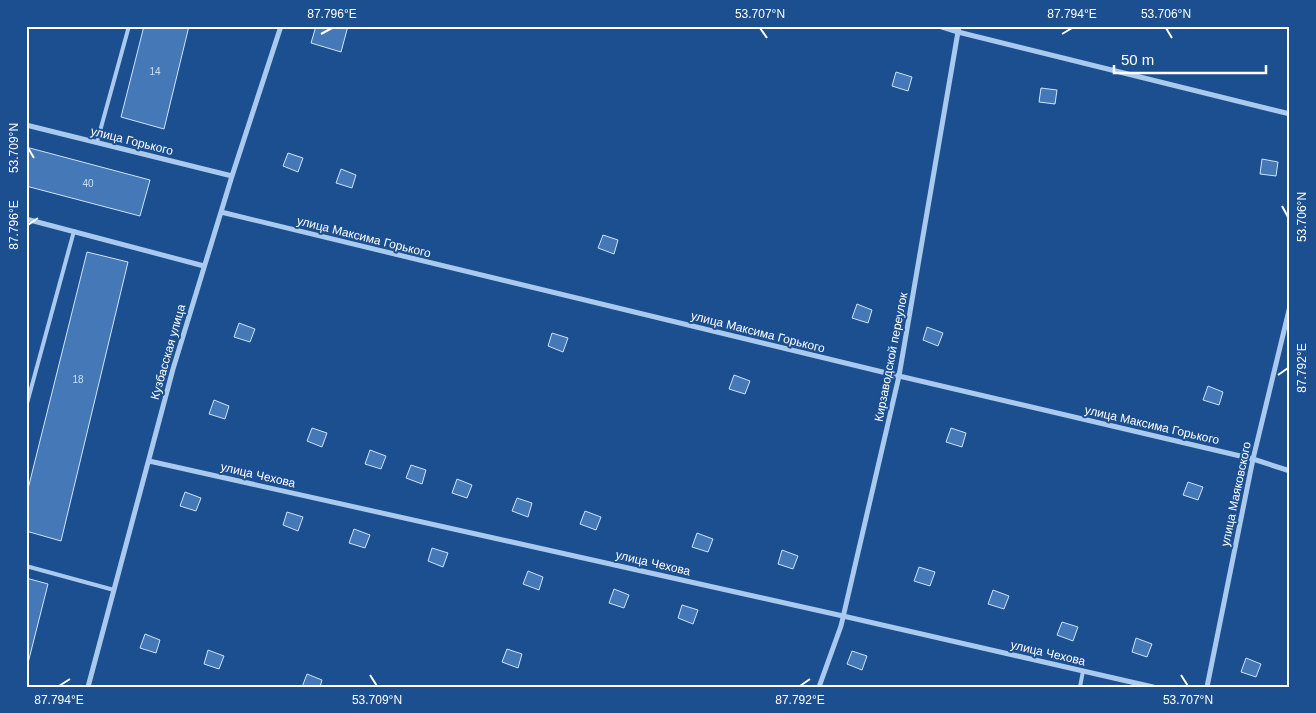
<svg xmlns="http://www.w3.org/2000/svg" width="1316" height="713" viewBox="0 0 1316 713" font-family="Arial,sans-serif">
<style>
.building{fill:#4478b7;stroke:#cfe3fa}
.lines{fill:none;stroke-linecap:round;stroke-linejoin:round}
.service{stroke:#a9c9ee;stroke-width:4}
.minor{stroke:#a9c9ee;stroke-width:5}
.ticks{fill:none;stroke:#fff;stroke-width:2}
.labels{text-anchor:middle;stroke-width:4;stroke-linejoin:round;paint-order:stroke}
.number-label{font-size:10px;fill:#d0dded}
.street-label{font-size:12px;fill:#fff;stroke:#1b4f8f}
.neatline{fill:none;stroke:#fff;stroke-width:2}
.ticks-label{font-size:12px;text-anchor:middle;fill:#fff}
</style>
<rect width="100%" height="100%" fill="#1b4f8f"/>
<path class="building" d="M 144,26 L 189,26 L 164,129 L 121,117 Z
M 316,26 L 348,26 L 341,52 L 311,43 Z
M 896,72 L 912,77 L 908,91 L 892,86 Z
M 1041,88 L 1057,90 L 1055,104 L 1039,102 Z
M 26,147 L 150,180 L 140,216 L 26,186 Z
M 288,153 L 303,158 L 298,172 L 283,166 Z
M 1262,159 L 1278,162 L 1276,176 L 1260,174 Z
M 341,169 L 356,175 L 352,188 L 336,183 Z
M 603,235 L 618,240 L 614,254 L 598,248 Z
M 87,252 L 128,262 L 61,541 L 26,531 L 26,497 Z
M 857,304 L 872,310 L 868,323 L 852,318 Z
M 239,323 L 255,329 L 250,342 L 234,337 Z
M 927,327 L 943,333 L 938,346 L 923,340 Z
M 552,333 L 568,338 L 563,352 L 548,346 Z
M 734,375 L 750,381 L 745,394 L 729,389 Z
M 1208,386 L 1223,392 L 1219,405 L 1203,400 Z
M 214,400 L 229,406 L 225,419 L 209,414 Z
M 312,428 L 327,433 L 322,447 L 307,441 Z
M 951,428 L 966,433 L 962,447 L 946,442 Z
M 370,450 L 386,456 L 381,469 L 365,464 Z
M 411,465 L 426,470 L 422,484 L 406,478 Z
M 457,479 L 472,485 L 467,498 L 452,493 Z
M 1188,482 L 1203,487 L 1198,500 L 1183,495 Z
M 185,492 L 201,498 L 196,511 L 180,506 Z
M 517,498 L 532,503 L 528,517 L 512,511 Z
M 585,511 L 601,517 L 596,530 L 580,524 Z
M 287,512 L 303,517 L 298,531 L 283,525 Z
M 354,529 L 370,535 L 365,548 L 349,543 Z
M 697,533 L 713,539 L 708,552 L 692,547 Z
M 432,548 L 448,553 L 443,567 L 428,561 Z
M 782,550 L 798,556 L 793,569 L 778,564 Z
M 919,567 L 935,572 L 930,586 L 914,581 Z
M 528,571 L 543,577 L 539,590 L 523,584 Z
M 26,578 L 48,584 L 26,671 Z
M 614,589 L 629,595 L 624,608 L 609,603 Z
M 993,590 L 1009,596 L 1004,609 L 988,604 Z
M 682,605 L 698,610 L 693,624 L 678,618 Z
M 1062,622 L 1078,627 L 1073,641 L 1057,635 Z
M 145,634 L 160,640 L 156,653 L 140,648 Z
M 1136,638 L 1152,644 L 1147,657 L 1132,652 Z
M 507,649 L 522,654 L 518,668 L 502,662 Z
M 208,650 L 224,656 L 219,669 L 204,664 Z
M 852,651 L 867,656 L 862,670 L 847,664 Z
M 1246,658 L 1261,664 L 1256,677 L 1241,672 Z
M 307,674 L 322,680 L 320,687 L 302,687 Z"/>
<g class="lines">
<path class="service" d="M 97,142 L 129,26
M 26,407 L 74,231
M 26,566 L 114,590
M 1080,687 L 1083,671"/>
<path class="minor" d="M 939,26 L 958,32 L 1290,114
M 26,125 L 232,176
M 221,212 L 899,376 L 1253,459 L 1290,471
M 26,219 L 204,266
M 149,461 L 843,616 L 1153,687
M 88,687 L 173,369 L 232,176 L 281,26
M 819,687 L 841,626 L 899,376 L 959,26
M 1207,687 L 1253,459 L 1290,306"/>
</g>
<path class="ticks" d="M 760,28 L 767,38M 1166,28 L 1172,38M 321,34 L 332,28M 1062,34 L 1072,28M 28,148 L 34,158M 1282,206 L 1288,217M 28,225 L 38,218M 1278,375 L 1288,368M 370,675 L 377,686M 1181,675 L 1188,686M 59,686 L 70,679M 800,686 L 810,679"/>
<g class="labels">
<g class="number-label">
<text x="155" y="75">14</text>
<text x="88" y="187">40</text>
<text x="78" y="383">18</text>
</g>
<g class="street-label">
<text transform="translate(132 141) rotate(14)" y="4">улица Горького</text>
<text transform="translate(364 237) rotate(14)" y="4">улица Максима Горького</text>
<text transform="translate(758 332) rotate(14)" y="4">улица Максима Горького</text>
<text transform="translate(168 352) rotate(-74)" y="4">Кузбасская улица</text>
<text transform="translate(891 357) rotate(-79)" y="4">Кирзаводской переулок</text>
<text transform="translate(1152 425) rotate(13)" y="4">улица Максима Горького</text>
<text transform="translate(258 475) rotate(13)" y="4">улица Чехова</text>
<text transform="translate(1236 494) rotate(-78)" y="4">улица Маяковского</text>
<text transform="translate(653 563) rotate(13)" y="4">улица Чехова</text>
<text transform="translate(1048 653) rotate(13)" y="4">улица Чехова</text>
</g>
</g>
<rect width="1316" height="713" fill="none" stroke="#1b4f8f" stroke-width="55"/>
<path d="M1114 65v8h152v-8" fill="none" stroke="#ffffff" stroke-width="2.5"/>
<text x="1121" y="65" font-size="15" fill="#ffffff" stroke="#1b4f8f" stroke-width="4" paint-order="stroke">50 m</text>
<rect x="28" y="28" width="1260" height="658" class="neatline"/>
<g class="ticks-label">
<text x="332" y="18">87.796°E</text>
<text x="760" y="18">53.707°N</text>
<text x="1072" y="18">87.794°E</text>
<text x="1166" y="18">53.706°N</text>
<text transform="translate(14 148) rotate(-90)" y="4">53.709°N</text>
<text transform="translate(1302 217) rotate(-90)" y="4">53.706°N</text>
<text transform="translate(14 225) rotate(-90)" y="4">87.796°E</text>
<text transform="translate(1302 368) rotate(-90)" y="4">87.792°E</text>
<text x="59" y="704">87.794°E</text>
<text x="377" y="704">53.709°N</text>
<text x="800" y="704">87.792°E</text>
<text x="1188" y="704">53.707°N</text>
</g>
</svg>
